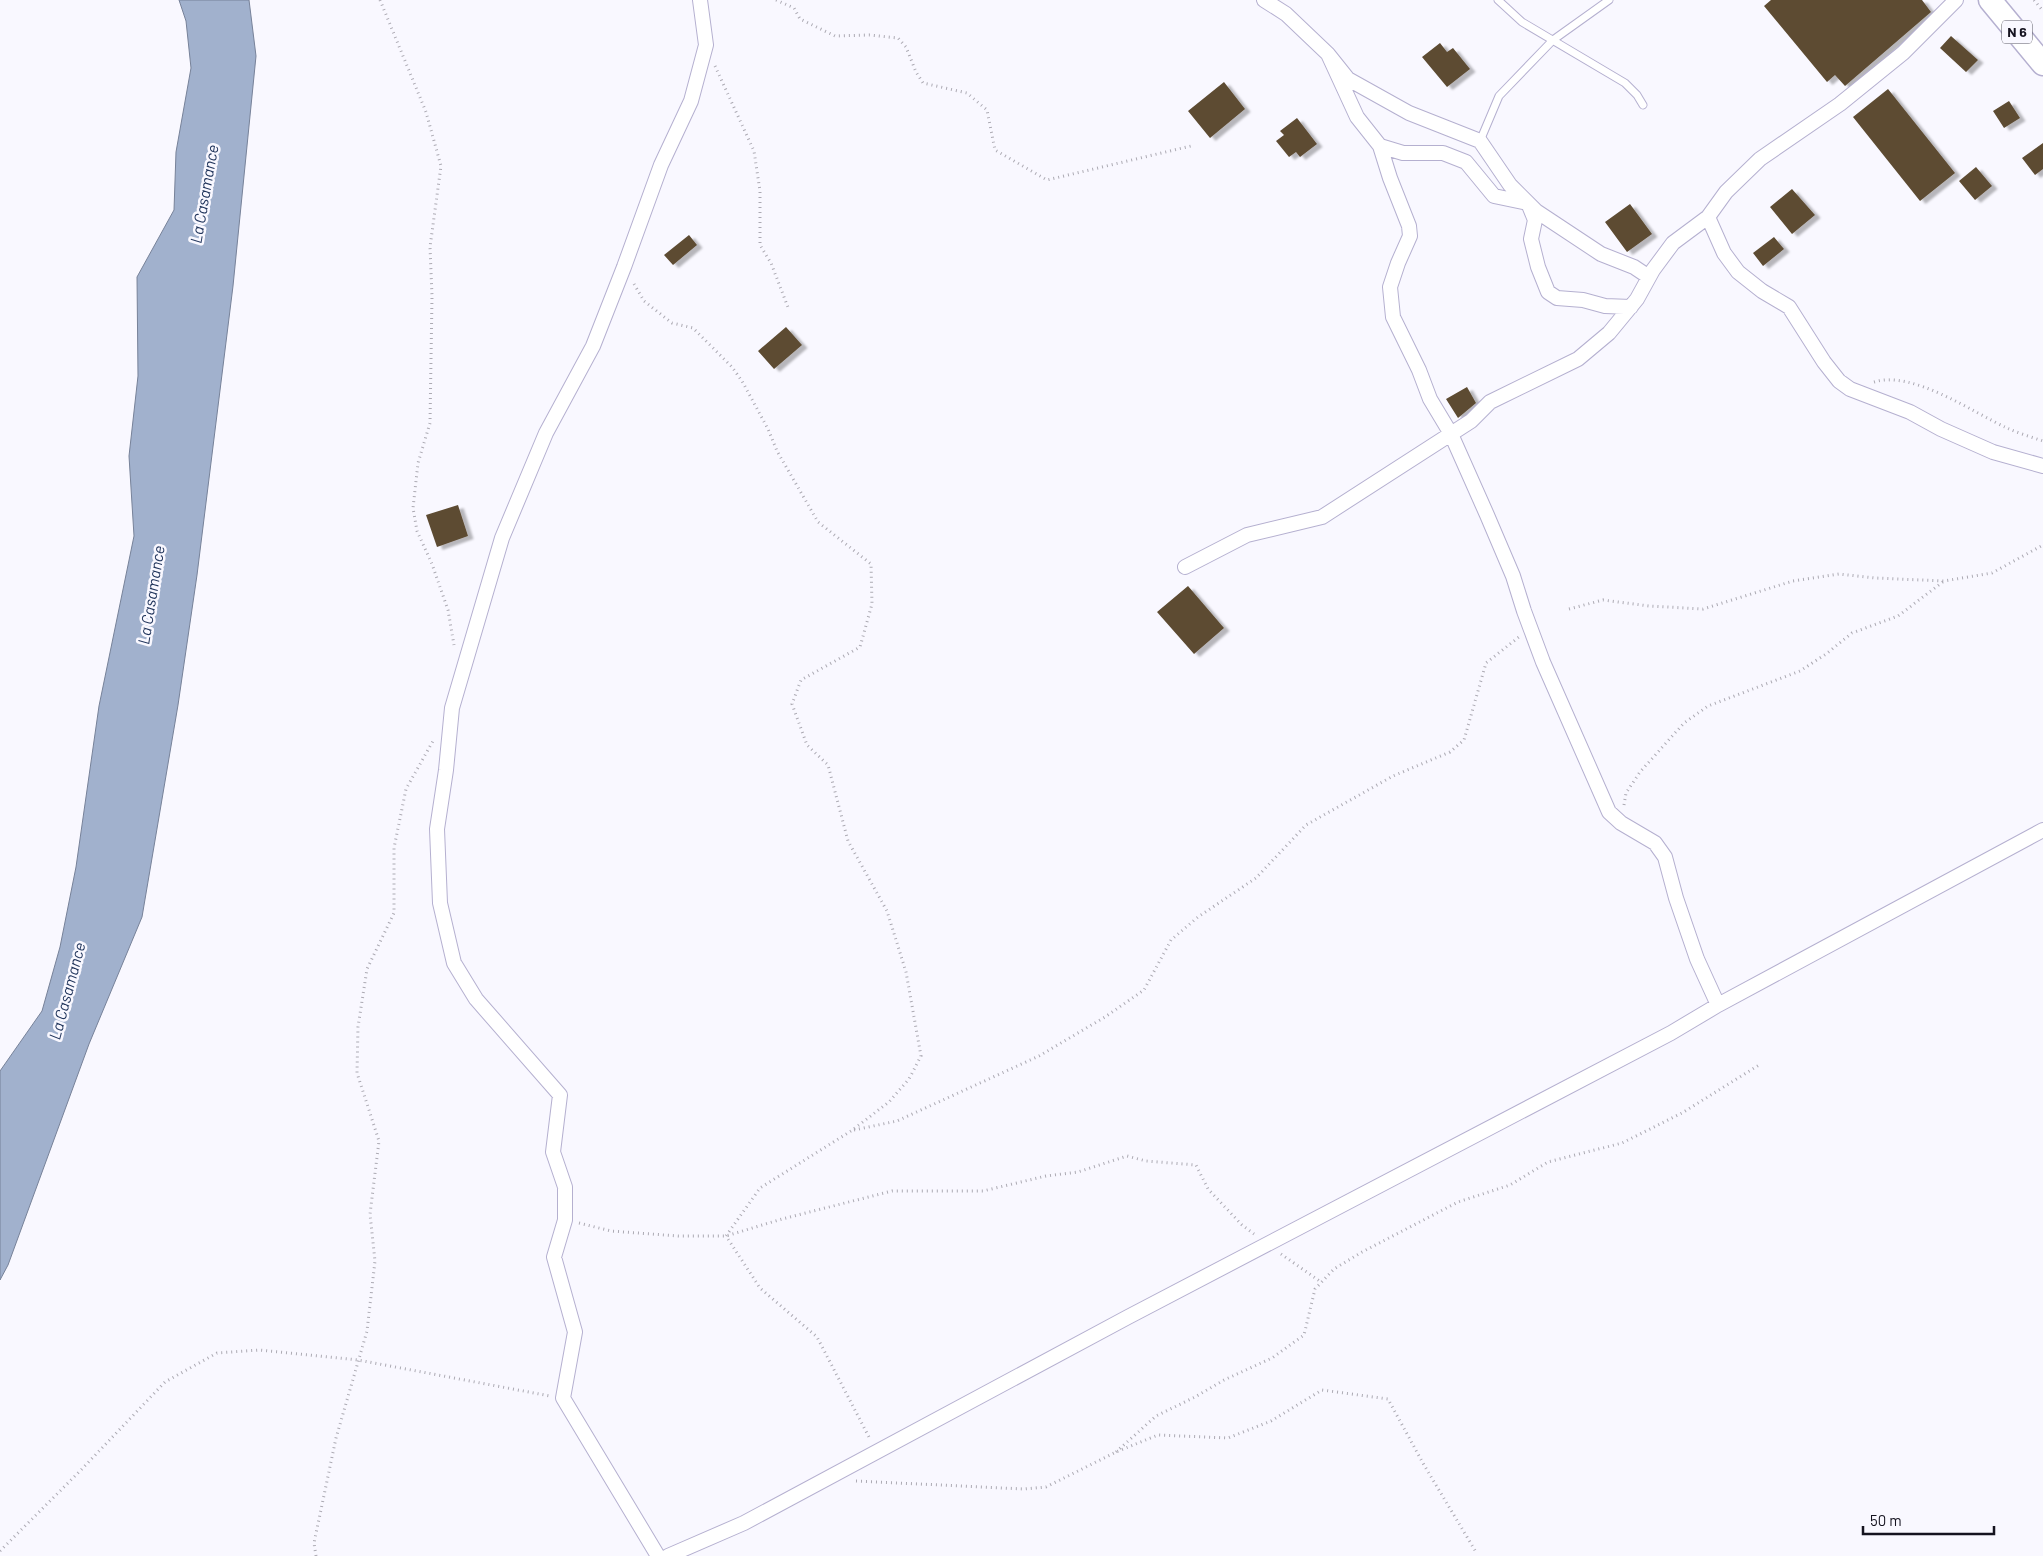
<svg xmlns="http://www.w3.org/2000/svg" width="2043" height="1556" viewBox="0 0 2043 1556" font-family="Barlow,sans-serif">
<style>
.water{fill:#a1b1cd;stroke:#778299}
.building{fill:#5d4b32;filter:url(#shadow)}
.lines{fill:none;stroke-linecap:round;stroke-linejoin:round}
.service-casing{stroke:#b5b0d0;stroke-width:9}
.minor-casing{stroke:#b5b0d0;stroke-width:16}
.primary-casing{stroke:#b5b0d0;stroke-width:25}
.path{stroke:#acaab3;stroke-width:3;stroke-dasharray:1 4;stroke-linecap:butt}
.service{stroke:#fff;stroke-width:7}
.minor{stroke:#fff;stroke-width:14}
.primary{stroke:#fff;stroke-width:22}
.labels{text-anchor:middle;stroke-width:5;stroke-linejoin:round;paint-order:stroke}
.shield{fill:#f9f8ff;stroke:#595862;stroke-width:1}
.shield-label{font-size:14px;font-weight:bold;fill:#15131f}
.water-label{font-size:16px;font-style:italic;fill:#21355c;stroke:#f9f8ff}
</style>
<defs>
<filter id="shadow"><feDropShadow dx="5.5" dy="3" stdDeviation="1" flood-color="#0004"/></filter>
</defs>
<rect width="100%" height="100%" fill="#f9f8ff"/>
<path class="water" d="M 179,0 L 249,0 L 256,56 L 233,286 L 197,575 L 178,705 L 142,917 L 89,1044 L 8,1265 L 0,1280 L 0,1071 L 42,1011 L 60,947 L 76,867 L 99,706 L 134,536 L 129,456 L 138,376 L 137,277 L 174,210 L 176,152 L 191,68 L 186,21 Z"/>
<path class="building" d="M 1771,0 L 1922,0 L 1931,12 L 1845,86 L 1835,75 L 1827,82 L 1764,6 Z
M 1951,36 L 1978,60 L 1966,72 L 1940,48 Z
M 1440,43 L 1447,52 L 1453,48 L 1470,69 L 1447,87 L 1422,57 Z
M 1224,82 L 1245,109 L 1210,138 L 1188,111 Z
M 1888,89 L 1955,173 L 1920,201 L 1853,117 Z
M 2009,101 L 2020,118 L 2004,128 L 1993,111 Z
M 1297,118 L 1317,144 L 1300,157 L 1296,152 L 1289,157 L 1276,141 L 1284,135 L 1280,131 Z
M 2043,143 L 2043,169 L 2035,175 L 2022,158 Z
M 1976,167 L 1992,186 L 1975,200 L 1959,181 Z
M 1792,189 L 1815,215 L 1792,234 L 1770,207 Z
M 1630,204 L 1652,234 L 1627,252 L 1605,222 Z
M 689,235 L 697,245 L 673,265 L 664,255 Z
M 1774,237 L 1784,249 L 1763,266 L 1753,253 Z
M 786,327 L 802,345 L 774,369 L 758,351 Z
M 1467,387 L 1476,403 L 1458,418 L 1446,399 Z
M 458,505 L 468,536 L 437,547 L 426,515 Z
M 1188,586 L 1224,628 L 1194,654 L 1157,612 Z"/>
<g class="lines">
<g class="service-casing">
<path id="service" d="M 1498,0 L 1522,22 L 1625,83 L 1637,95 L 1643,105
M 1480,141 L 1499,96 L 1553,40 L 1609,0"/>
</g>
<g class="minor-casing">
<path id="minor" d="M 1264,0 L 1286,14 L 1328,54 L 1348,79 L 1409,113 L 1480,141 L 1510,185 L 1536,211 L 1601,254 L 1634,267 L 1649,277
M 1328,54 L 1357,117 L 1380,146 L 1390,178 L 1409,226 L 1410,236 L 1398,263 L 1390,287 L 1393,317 L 1419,370 L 1430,399 L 1451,434 L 1487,515 L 1513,576 L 1524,611 L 1543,662 L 1609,812 L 1621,823 L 1655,843 L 1665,857 L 1676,898 L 1697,959 L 1718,1005
M 1380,146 L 1403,153 L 1443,153 L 1466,162 L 1494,196 L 1528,203 L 1535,220 L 1531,239 L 1538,267 L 1548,292 L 1557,298 L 1583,300 L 1605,306 L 1631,307
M 1708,217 L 1724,253 L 1738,272 L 1762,291 L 1789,307 L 1824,362 L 1839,381 L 1850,389 L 1910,412 L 1941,429 L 1993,452 L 2043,466
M 1185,567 L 1247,535 L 1322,517 L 1471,421 L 1490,402 L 1578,359 L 1609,333 L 1637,299 L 1653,270 L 1673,243 L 1708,217 L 1726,192 L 1760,159 L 1840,104 L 1903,53 L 1956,0
M 658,1556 L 563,1398 L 575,1332 L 554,1257 L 565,1220 L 565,1187 L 553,1152 L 560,1095 L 476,999 L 454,963 L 440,903 L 437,829 L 446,770 L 452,708 L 502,538 L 546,433 L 593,346 L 624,267 L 661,165 L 691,101 L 706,45 L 700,0
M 668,1556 L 744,1523 L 1128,1317 L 1671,1033 L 1718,1005 L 2043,830"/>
</g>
<g class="primary-casing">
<path id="primary" d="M 1990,0 L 2043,64"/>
</g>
<path class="path" d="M 380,0 L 426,112 L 441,166 L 430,247 L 432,296 L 430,423 L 418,463 L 413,508 L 417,531 L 432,564 L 448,610 L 454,645
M 776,0 L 794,8 L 800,19 L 835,36 L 869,35 L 898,38 L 906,47 L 916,72 L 923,83 L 967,93 L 987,110 L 995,150 L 1047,180 L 1191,146
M 2034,0 L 2043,11
M 715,66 L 754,151 L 760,191 L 760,245 L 771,263 L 789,310
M 634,284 L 644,301 L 672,323 L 693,328 L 732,367 L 742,381 L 768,429 L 777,451 L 818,522 L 871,564 L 872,604 L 860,647 L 801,680 L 792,704 L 807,745 L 828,765 L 848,841 L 887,911 L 906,972 L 921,1056 L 909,1079 L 889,1102 L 851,1131 L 760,1188 L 726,1236 L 760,1288 L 817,1337 L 870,1439
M 1874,382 C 1913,370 1972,412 2007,428 C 2018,433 2031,437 2043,441
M 1569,609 L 1603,600 L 1649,606 L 1703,609 L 1793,581 L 1839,574 L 1875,578 L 1944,581 L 1992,573 L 2043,545
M 1624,805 L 1626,793 L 1640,772 L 1684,723 L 1708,706 L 1800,671 L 1826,654 L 1852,633 L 1898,616 L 1944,581
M 854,1130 L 897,1121 L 1039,1056 L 1105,1017 L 1144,990 L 1171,940 L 1198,917 L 1256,878 L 1306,825 L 1393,776 L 1450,752 L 1464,740 L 1486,663 L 1519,637
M 579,1223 L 611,1231 L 678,1236 L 726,1236 L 782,1219 L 892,1191 L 983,1191 L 1046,1176 L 1078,1172 L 1127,1156 L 1146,1161 L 1196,1165 L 1208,1189 L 1242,1225 L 1254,1234
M 1281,1254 L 1321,1282
M 1116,1452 L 1156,1416 L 1195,1397 L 1224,1380 L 1272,1358 L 1304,1335 L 1315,1289 L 1334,1269 L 1362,1252 L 1458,1202 L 1510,1185 L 1548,1162 L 1622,1143 L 1682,1113 L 1759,1065
M 856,1481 L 1024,1489 L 1046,1487 L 1116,1452 L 1158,1435 L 1228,1438 L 1271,1421 L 1322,1390 L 1388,1399 L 1424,1465 L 1476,1552
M 0,1551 L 80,1471 L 165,1382 L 217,1353 L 259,1350 L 358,1360 L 550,1396
M 316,1556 L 314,1543 L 336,1438 L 367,1331 L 375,1261 L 370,1214 L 379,1141 L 357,1073 L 358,1027 L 367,969 L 394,913 L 394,848 L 406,789 L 433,741"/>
<use href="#service" class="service"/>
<use href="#minor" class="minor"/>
<use href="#primary" class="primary"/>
</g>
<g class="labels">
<rect class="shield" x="2002" y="20.5" width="30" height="23" rx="4"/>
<g class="shield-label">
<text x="2017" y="37">N 6</text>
</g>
<g class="water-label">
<text transform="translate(204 194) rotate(-80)" y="6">La Casamance</text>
<text transform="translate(151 595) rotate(-81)" y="6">La Casamance</text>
<text transform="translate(67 991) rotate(-75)" y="6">La Casamance</text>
</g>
</g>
<path d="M1863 1526v8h131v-8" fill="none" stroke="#15131f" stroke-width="2.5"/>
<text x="1870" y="1526" font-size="15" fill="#15131f" stroke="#f9f8ff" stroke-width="4" paint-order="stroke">50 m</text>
</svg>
